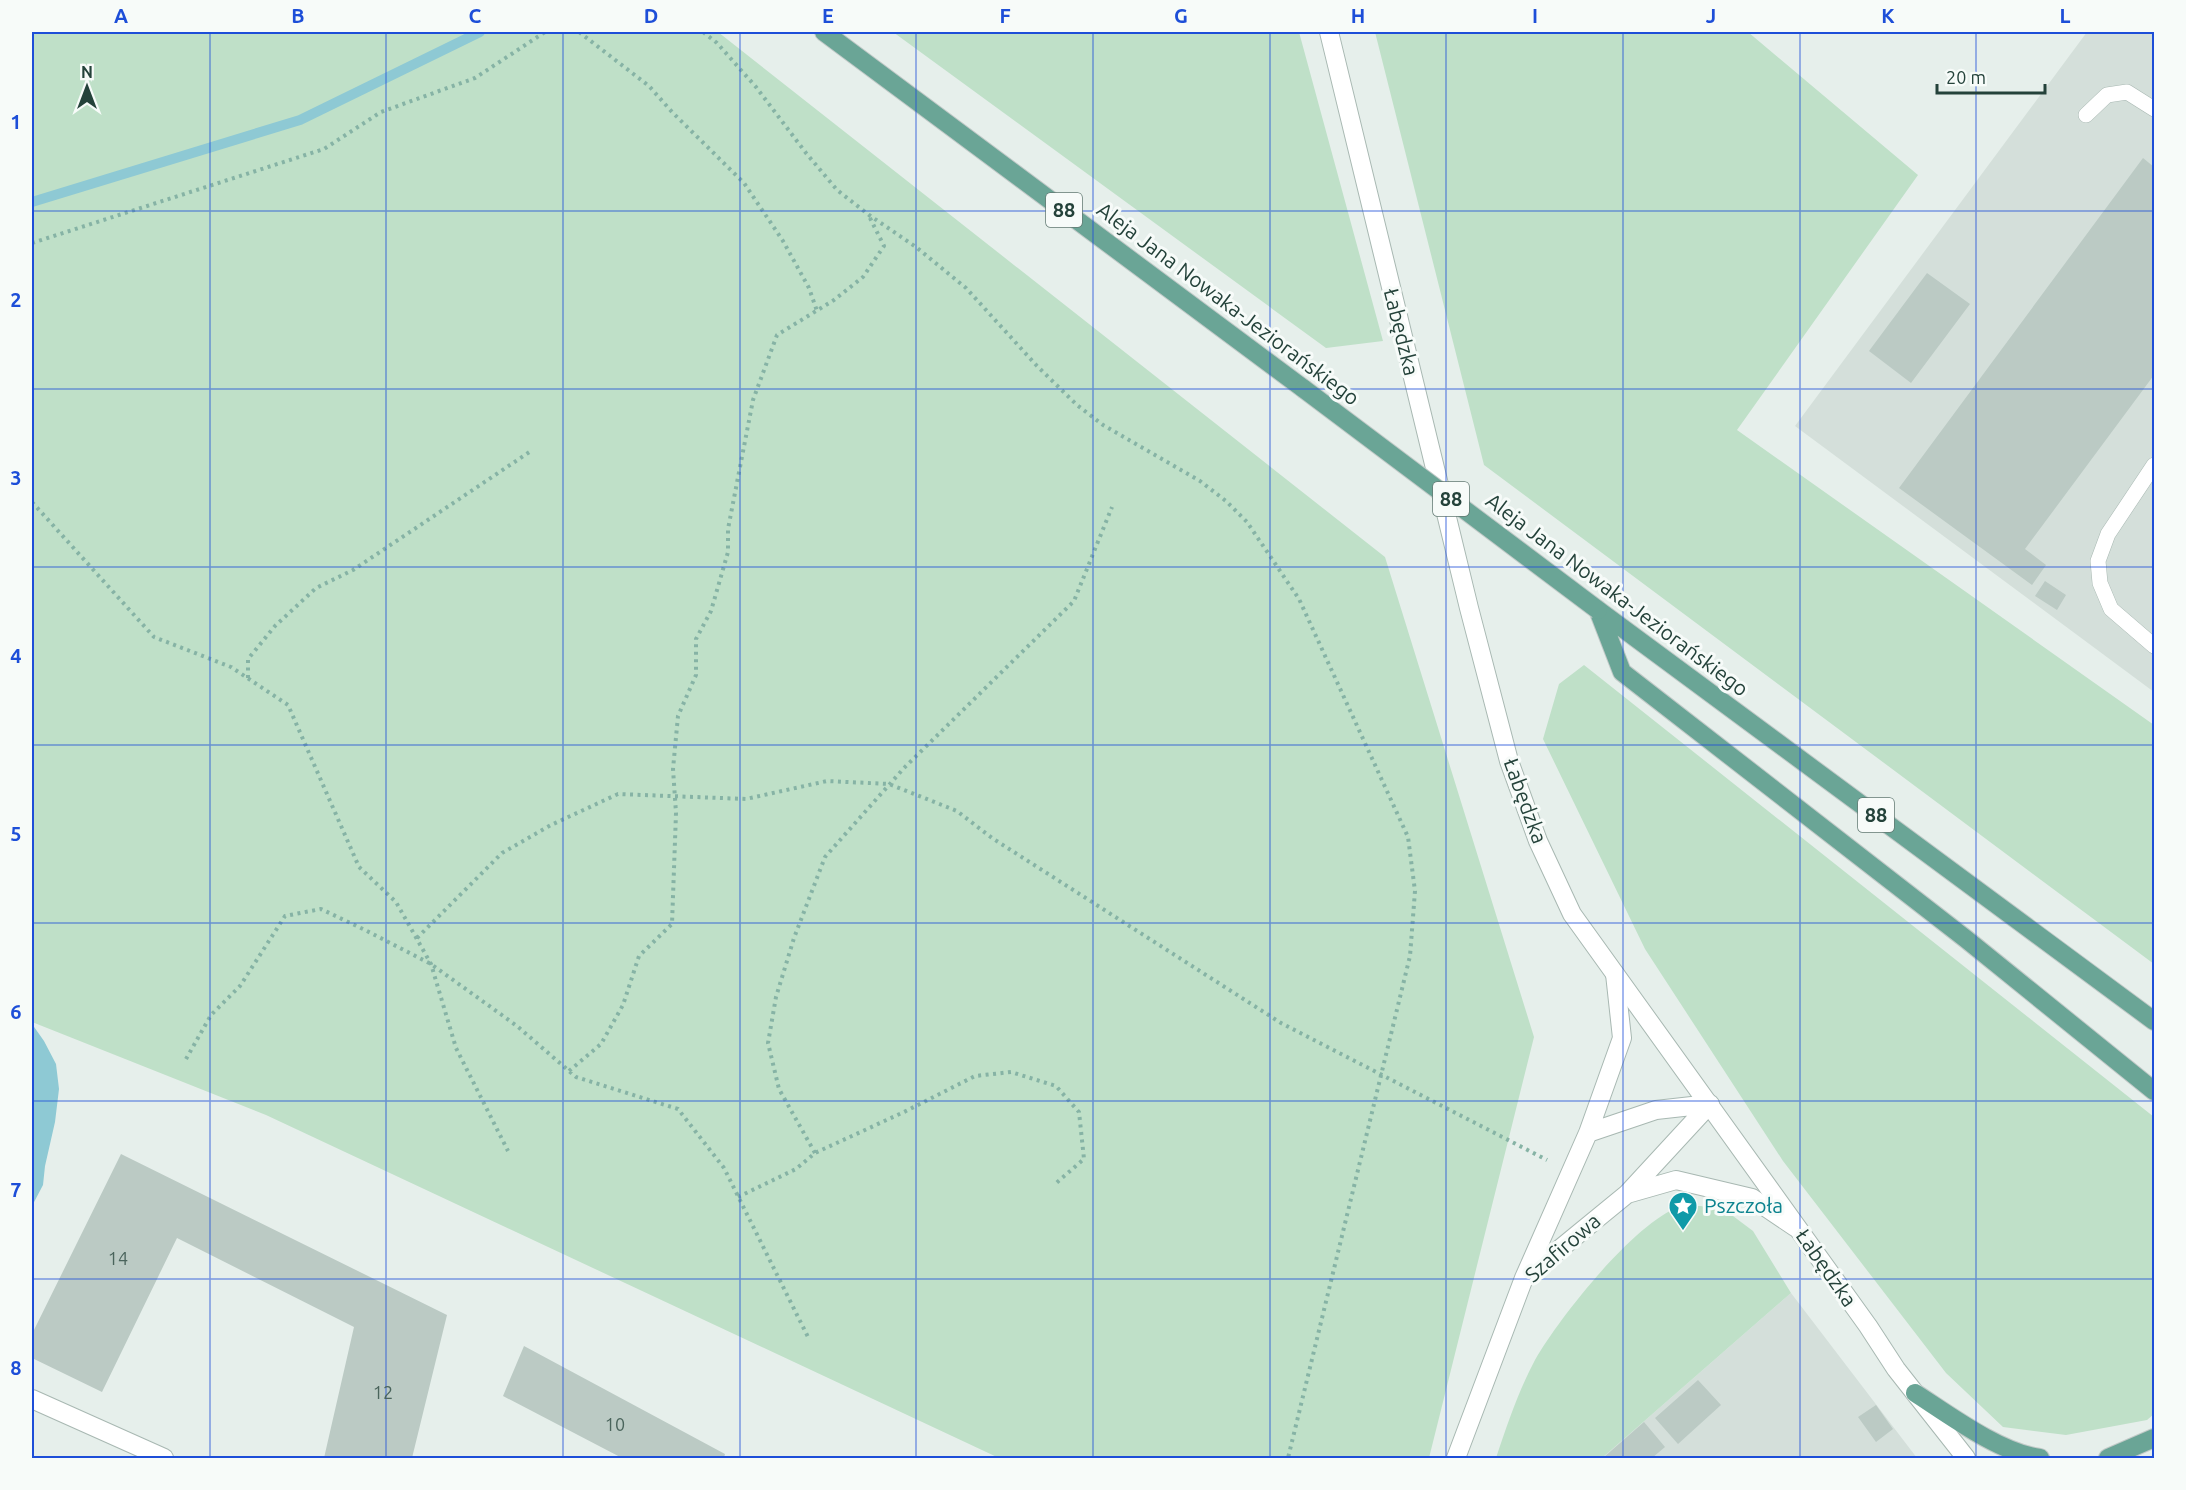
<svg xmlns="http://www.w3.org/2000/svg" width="2186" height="1490" viewBox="0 0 2186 1490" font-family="Ubuntu,sans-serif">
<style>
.built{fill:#d4dfda}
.green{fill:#bfe0c8}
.water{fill:#8ec9d4}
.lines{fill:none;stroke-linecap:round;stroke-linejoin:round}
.stream{stroke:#8ec9d4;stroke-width:10}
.building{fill:#bbcac4}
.service-casing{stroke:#a8b8b2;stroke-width:16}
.minor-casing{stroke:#a8b8b2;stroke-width:20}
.tertiary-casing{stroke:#a8b8b2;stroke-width:20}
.primary-casing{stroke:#c2cac8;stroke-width:20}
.path{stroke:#86b3a5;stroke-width:4;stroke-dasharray:3 4.5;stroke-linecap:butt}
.service{stroke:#fff;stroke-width:15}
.minor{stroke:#fff;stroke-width:18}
.tertiary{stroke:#fff;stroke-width:18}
.primary{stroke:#6aa596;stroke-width:18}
.primary-bridge-casing{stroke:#c2cac8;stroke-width:20;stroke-linecap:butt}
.primary-bridge{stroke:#6aa596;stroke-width:18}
.grid{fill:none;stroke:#1d4ed8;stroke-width:1.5;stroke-opacity:0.55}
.labels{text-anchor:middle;stroke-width:6;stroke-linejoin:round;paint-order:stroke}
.number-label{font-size:18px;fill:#4a645c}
.shield{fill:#f7fbf9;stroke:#637a73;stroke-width:1.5}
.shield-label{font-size:20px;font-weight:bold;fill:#24423a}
.street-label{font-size:21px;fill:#24423a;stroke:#f7fbf9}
.culture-label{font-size:21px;fill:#0d838f;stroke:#f7fbf9;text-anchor:start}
.neatline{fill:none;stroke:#1d4ed8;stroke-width:2}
.grid-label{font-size:20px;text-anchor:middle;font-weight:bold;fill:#1d4ed8}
</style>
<rect width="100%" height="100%" fill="#e6efeb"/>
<path class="built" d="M 2087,32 L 2154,32 L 2154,692 L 1795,426 Z
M 1791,1293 L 1917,1458 L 1602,1458 Z"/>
<path class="green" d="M 32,32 L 718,32 L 1385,557 L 1534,1037 L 1429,1458 L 999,1458 L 266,1115 L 32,1022 Z
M 893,32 L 1299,32 L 1383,341 L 1326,348 Z
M 1375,32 L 1748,32 L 1918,175 L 1737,430 L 2154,725 L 2154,964 L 1484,465 Z
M 1584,665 L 2154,1117 L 2154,1414 L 2147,1420 L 2066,1435 L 2003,1427 L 1946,1373 L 1783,1161 L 1645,949 L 1543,739 L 1559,684 Z
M 1701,1206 L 1729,1213 L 1753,1231 L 1791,1293 L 1602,1458 L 1496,1458 C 1507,1425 1518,1392 1535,1360 C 1559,1318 1634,1223 1679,1207 C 1685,1205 1694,1206 1701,1206 Z"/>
<path class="water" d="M 32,1024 L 44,1041 L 56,1064 L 59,1089 L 55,1122 L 45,1166 L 43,1185 L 32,1206 Z"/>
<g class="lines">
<path class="stream" d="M 32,202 L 300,120 L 480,32"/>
</g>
<path class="building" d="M 2143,158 L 2154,167 L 2154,375 L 2025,549 L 2046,565 L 2032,585 L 1899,488 Z
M 1927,273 L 1970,304 L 1911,383 L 1869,351 Z
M 2045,581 L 2066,595 L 2057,610 L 2035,596 Z
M 121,1154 L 447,1315 L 412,1458 L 324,1458 L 354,1327 L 177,1238 L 102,1392 L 32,1358 L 32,1334 Z
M 524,1346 L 725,1454 L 724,1458 L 622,1458 L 503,1396 Z
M 1698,1380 L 1721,1405 L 1678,1444 L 1655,1418 Z
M 1876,1405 L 1893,1429 L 1876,1442 L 1858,1417 Z
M 1644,1422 L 1665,1447 L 1652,1458 L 1603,1458 Z"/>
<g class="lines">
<g class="service-casing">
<path id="service" d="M 2086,115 L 2107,95 L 2127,92 L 2154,109
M 2154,465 L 2108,534 L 2098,561 L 2100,583 L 2111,609 L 2154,646"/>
</g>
<g class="minor-casing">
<path id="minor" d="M 1588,1133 L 1656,1110 L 1710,1104
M 1627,1194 L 1676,1180 L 1752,1198 L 1795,1227
M 1528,1275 L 1627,1194 L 1710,1104
M 32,1399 L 164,1458
M 1456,1458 L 1524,1278 L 1588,1133 L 1622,1038 L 1615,974"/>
</g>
<g class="tertiary-casing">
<path id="tertiary" d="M 1329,32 L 1469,608 L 1509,761 L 1538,841 L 1572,914 L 1868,1326 L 1896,1369 L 1966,1458"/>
</g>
<g class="primary-casing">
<path id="primary" d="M 824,32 L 1304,389
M 1598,610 L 1622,672 L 1966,939 L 2154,1091
M 1598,610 L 2154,1021
M 1915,1393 C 1949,1415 2000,1453 2040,1458
M 2108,1458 L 2154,1438"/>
</g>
<path class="path" d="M 579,32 L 649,86 L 672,112 L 744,183 L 783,241 L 809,288 L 817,311
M 703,32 L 717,43 L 756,87 L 806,153 L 837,190 L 869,215 L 916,247 L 966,288 L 1037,366 L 1077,405 L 1103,425 L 1200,481 L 1226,501 L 1247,522 L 1299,599 L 1408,837 L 1415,891 L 1410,956 L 1288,1458
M 32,243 L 324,149 L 381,112 L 475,78 L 545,32
M 32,502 L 154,637 L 231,667 L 288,705 L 359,867 L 396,902 L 431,964 L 456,1048 L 508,1151
M 248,678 L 248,659 L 275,626 L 316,588 L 353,570 L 531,451
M 417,938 L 502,853 L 551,825 L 618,794 L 746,799 L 827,781 L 889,784 L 957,811 L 992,838 L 1281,1023 L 1547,1160
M 186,1059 L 211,1015 L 240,986 L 285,916 L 321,909 L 365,930 L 431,964 L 517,1026 L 576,1077 L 678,1109 L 724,1168 L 808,1337
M 569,1071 L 601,1044 L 623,1005 L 639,956 L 672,924 L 676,813 L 673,769 L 678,716 L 696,675 L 696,639 L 711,611 L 728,552 L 728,529 L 753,400 L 777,335 L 834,300 L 863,277 L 884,246 L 869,216
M 815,1153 L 779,1089 L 768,1043 L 776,997 L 794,938 L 825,857 L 904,768 L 1074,601 L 1112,507
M 738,1197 L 796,1169 L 815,1153 L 904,1112 L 975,1076 L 1011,1072 L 1056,1086 L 1079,1112 L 1084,1159 L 1055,1184"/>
<use href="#service" class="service"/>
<use href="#minor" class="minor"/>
<use href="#tertiary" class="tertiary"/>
<use href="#primary" class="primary"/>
<g class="primary-bridge-casing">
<path id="primary-bridge" d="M 1304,389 L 1598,610"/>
</g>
<use href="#primary-bridge" class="primary-bridge"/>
</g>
<path class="grid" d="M 210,32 L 210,1458M 386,32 L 386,1458M 563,32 L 563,1458M 740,32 L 740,1458M 916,32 L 916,1458M 1093,32 L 1093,1458M 1270,32 L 1270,1458M 1446,32 L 1446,1458M 1623,32 L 1623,1458M 1800,32 L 1800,1458M 1976,32 L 1976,1458M 32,211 L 2154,211M 32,389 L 2154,389M 32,567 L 2154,567M 32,745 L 2154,745M 32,923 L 2154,923M 32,1101 L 2154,1101M 32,1279 L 2154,1279"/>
<defs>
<g id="sight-pin" transform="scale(1.5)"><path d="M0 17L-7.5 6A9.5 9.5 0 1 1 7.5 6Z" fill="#0f9aa8" stroke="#f7fbf9"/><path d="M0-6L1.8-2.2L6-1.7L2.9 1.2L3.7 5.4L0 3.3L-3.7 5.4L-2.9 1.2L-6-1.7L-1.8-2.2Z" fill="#fff"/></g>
</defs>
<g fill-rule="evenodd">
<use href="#sight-pin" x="1683" y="1206"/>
</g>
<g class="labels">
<g class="number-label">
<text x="118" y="1265">14</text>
<text x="383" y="1399">12</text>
<text x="615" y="1431">10</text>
</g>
<g class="shield">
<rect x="1046" y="193" width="36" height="34" rx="4.5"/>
<rect x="1433" y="482" width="36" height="34" rx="4.5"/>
<rect x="1858" y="798" width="36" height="34" rx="4.5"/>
</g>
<g class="shield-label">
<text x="1064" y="217">88</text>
<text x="1451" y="506">88</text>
<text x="1876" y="822">88</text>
</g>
<g class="street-label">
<text transform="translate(1228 304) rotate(37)" y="7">Aleja Jana Nowaka-Jeziorańskiego</text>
<text transform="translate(1401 332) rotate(76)" y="7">Łabędzka</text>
<text transform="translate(1617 595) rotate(37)" y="7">Aleja Jana Nowaka-Jeziorańskiego</text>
<text transform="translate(1525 801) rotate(70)" y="7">Łabędzka</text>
<text transform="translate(1563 1248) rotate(-41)" y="7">Szafirowa</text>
<text transform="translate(1826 1268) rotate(55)" y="7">Łabędzka</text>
</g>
<g class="culture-label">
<text x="1704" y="1213">Pszczoła</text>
</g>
</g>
<rect width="2186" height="1490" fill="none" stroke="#f7fbf9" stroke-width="66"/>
<g transform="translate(87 87)" stroke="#f7fbf9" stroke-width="4.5" paint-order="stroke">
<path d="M0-4.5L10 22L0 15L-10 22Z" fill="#24423a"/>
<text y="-9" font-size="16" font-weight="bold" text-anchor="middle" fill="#24423a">N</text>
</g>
<path d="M1937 84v9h108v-9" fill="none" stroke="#24423a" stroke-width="3"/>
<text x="1946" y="84" font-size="18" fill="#24423a" stroke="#f7fbf9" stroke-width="4.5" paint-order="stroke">20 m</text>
<rect x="33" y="33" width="2120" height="1424" class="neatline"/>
<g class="grid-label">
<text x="121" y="23">A</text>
<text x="298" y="23">B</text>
<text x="475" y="23">C</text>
<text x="651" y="23">D</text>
<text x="828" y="23">E</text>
<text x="1005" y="23">F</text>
<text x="1181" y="23">G</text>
<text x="1358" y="23">H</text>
<text x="1535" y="23">I</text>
<text x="1711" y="23">J</text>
<text x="1888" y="23">K</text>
<text x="2065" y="23">L</text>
<text x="16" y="129">1</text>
<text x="16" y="307">2</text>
<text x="16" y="485">3</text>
<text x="16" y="663">4</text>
<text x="16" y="841">5</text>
<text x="16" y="1019">6</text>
<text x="16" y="1197">7</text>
<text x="16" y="1375">8</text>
</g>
</svg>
